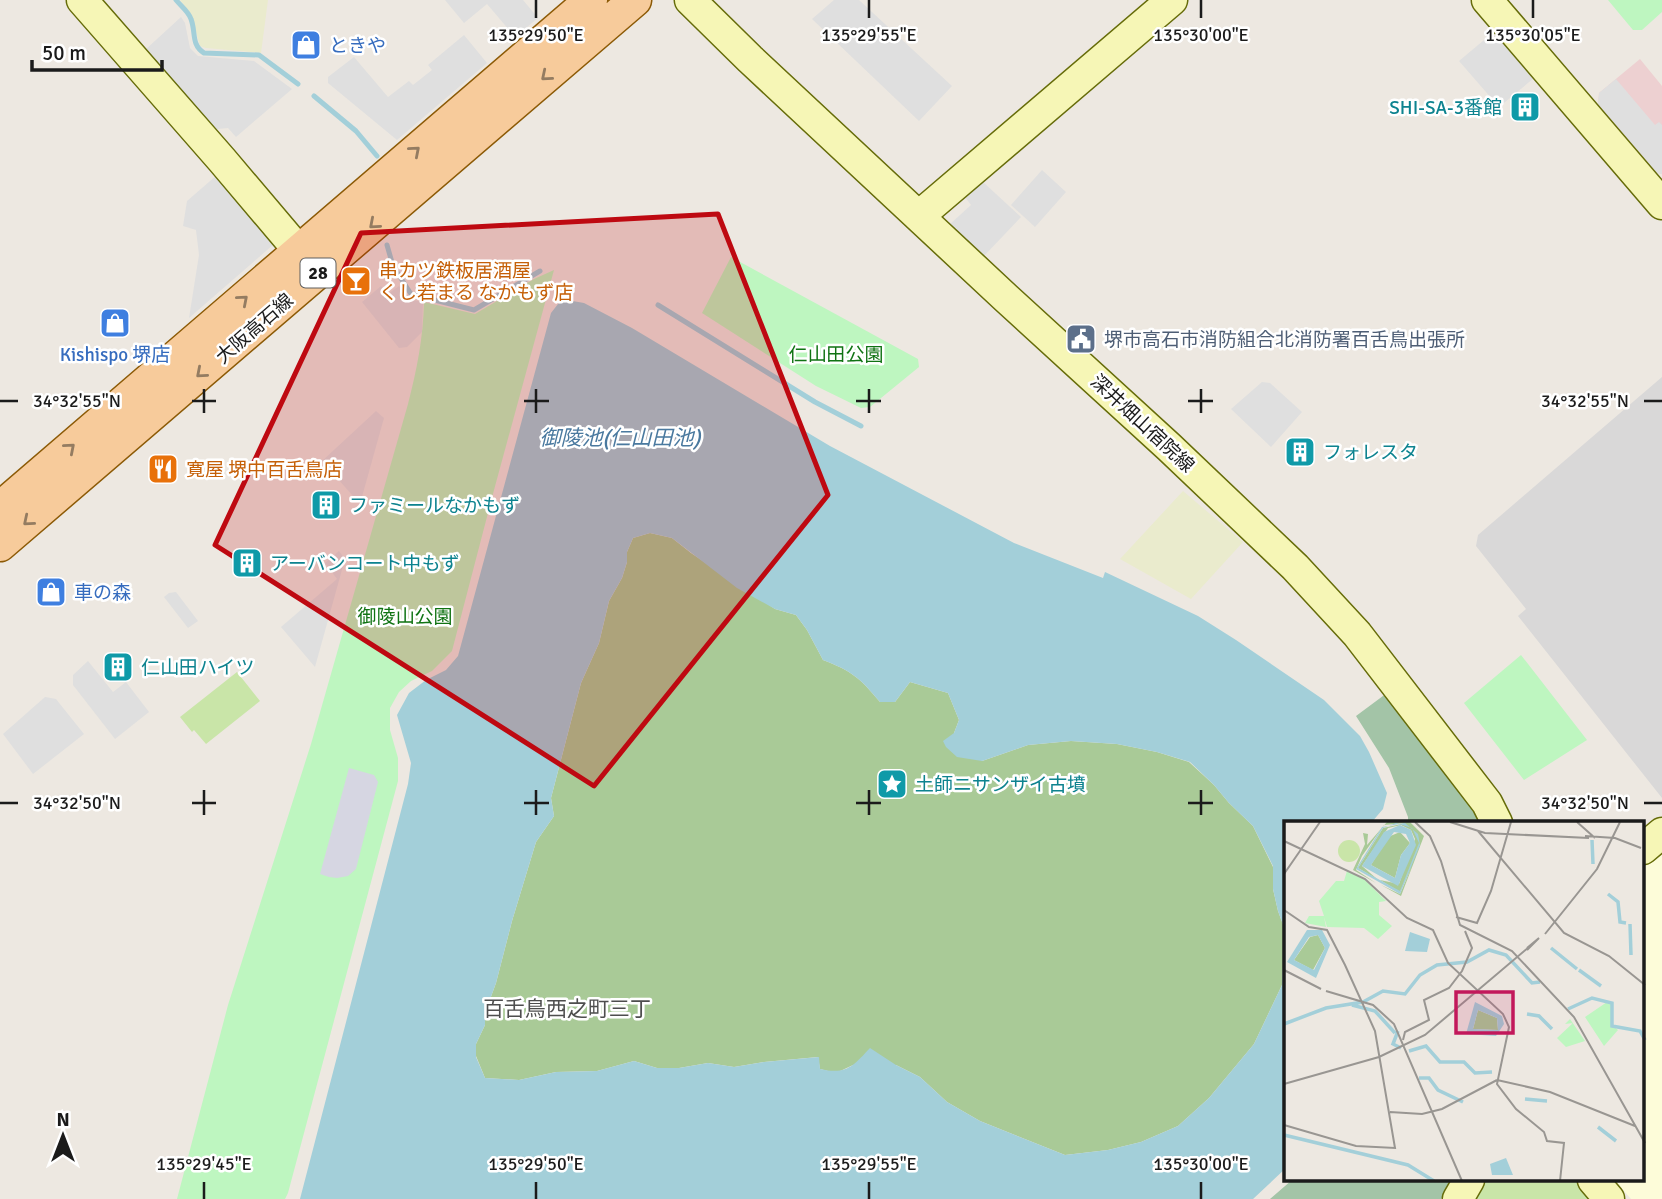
<svg xmlns="http://www.w3.org/2000/svg" width="1662" height="1199" viewBox="0 0 1662 1199" font-family="Signika,'Noto Sans JP',sans-serif">
<style>
.residential{fill:#d9d8d8}
.commercial{fill:#edd0d1}
.education{fill:#fdfcd9}
.farmland{fill:#eaebcd}
.grass{fill:#c9e5a8}
.forest{fill:#a9ca97}
.cemetery{fill:#a3c4a7}
.park{fill:#bef6c0}
.parking{fill:#dfdfdf}
.plaza{fill:#d6d6e2}
.water{fill:#a3cfd9;fill-rule:evenodd}
.lines{fill:none;stroke-linecap:round;stroke-linejoin:round}
.stream{stroke:#a3cfd9;stroke-width:5}
.secondary-casing{stroke:#666c09;stroke-width:33}
.primary-casing{stroke:#8c5a06;stroke-width:35}
.secondary{stroke:#f6f6b6;stroke-width:30}
.primary{stroke:#f7cb9b;stroke-width:32}
.oneway{stroke:#947c61}
.marked{fill:#be0911;fill-opacity:0.2;stroke:#be0911;stroke-width:5;stroke-linejoin:round}
.ticks{fill:none;stroke:#1b1b1b;stroke-width:2.5}
.labels{text-anchor:middle;stroke-width:5;stroke-linejoin:round;paint-order:stroke}
.shield{fill:#fff;stroke:#5f5f5f;stroke-width:2}
.shield-label{font-size:18px;font-weight:bold;fill:#1b1b1b}
.shop-label{font-size:19px;fill:#366cbe;stroke:#fff;text-anchor:start}
.culture-label{font-size:19px;fill:#0d838f;stroke:#fff;text-anchor:start}
.food-label{font-size:19px;fill:#c56008;stroke:#fff;text-anchor:start}
.street-label{font-size:19px;fill:#1b1b1b;stroke:#fff}
.service-label{font-size:19px;fill:#4e5e75;stroke:#fff;text-anchor:start}
.park-label{font-size:19px;fill:#107313;stroke:#fff}
.water-label{font-size:21px;font-style:italic;fill:#4a799f;stroke:#fff}
.neighbourhood-label{font-size:21px;fill:#4e4e4e;stroke:#fff}
.inset-river{fill:none;stroke:#a3cfd9;stroke-width:3.5}
.inset-road{fill:none;stroke:#999692;stroke-width:2}
.view{fill:#c2185b;fill-opacity:0.15;stroke:#c2185b;stroke-width:3.5}
.inset-edge{fill:none;stroke:#1b1b1b;stroke-width:3.5}
.ticks-label{font-size:18px;text-anchor:middle;fill:#1b1b1b;stroke:#fff;stroke-width:5;stroke-linejoin:round;paint-order:stroke}
</style>
<rect width="100%" height="100%" fill="#ede8e1"/>
<path class="residential" d="M 1662,377 L 1662,798 L 1518,616 L 1526,609 L 1476,546 L 1478,535 Z"/>
<path class="commercial" d="M 1640,59 L 1662,86 L 1662,174 L 1657,173 L 1598,104 L 1599,93 Z"/>
<path class="education" d="M 1662,851 L 1662,1199 L 1631,1199 L 1614,1180 L 1643,1180 L 1643,868 Z"/>
<path class="farmland" d="M 180,0 L 268,0 L 261,53 L 206,48 L 200,46 L 191,14 Z
M 1183,491 L 1243,542 L 1191,599 L 1120,559 Z"/>
<path class="grass" d="M 237,672 L 260,701 L 206,744 L 194,730 L 192,732 L 180,717 Z
M 1480,1180 L 1577,1180 L 1594,1199 L 1470,1199 Z"/>
<path class="forest" d="M 650,533 L 672,538 L 691,553 L 775,609 L 796,615 L 807,630 L 823,660 C 852,671 860,678 880,702 L 895,702 L 910,682 L 948,693 L 959,720 L 954,733 L 982,761 L 1028,745 L 1071,741 L 1117,744 L 1157,752 L 1189,762 L 1214,785 L 1229,803 L 1253,826 L 1273,867 L 1273,889 L 1278,911 L 1285,930 L 1282,985 L 1254,1044 L 1209,1098 L 1178,1126 L 1141,1142 L 1108,1150 L 1065,1155 L 980,1121 L 947,1102 L 920,1077 L 896,1065 L 853,1065 L 836,1073 L 820,1069 L 818,1057 L 764,1062 L 734,1067 L 708,1063 L 679,1068 L 657,1068 L 634,1061 L 597,1071 L 556,1072 L 519,1080 L 485,1078 L 476,1056 L 476,1044 L 485,1025 L 485,1013 L 496,983 L 512,921 L 536,842 L 554,816 L 551,798 L 581,683 L 599,643 L 609,601 L 622,578 L 627,562 L 627,552 L 633,538 Z"/>
<path class="cemetery" d="M 1387,693 L 1484,823 L 1408,823 L 1408,817 L 1389,768 L 1356,716 Z
M 1292,1180 L 1452,1180 L 1441,1199 L 1270,1199 Z"/>
<path class="park" d="M 1608,0 L 1662,0 L 1662,12 L 1642,30 L 1633,30 Z
M 731,257 L 918,359 L 919,367 L 870,407 L 861,408 L 816,386 L 702,313 Z
M 554,270 L 494,490 L 452,651 L 432,671 L 411,681 L 399,692 L 390,708 L 390,730 L 398,758 L 398,781 L 288,1193 L 285,1199 L 177,1199 L 228,1005 L 311,744 L 408,404 C 417,369 423,339 424,302 L 475,314 L 534,279 Z
M 1521,655 L 1587,740 L 1524,780 L 1464,703 Z"/>
<path class="parking" d="M 445,0 L 523,0 L 538,18 L 515,37 L 487,4 L 464,23 Z
M 834,0 L 859,0 L 952,86 L 919,121 L 812,19 Z
M 181,17 L 185,23 L 190,48 L 198,56 L 254,61 L 292,89 L 236,137 L 228,128 L 218,129 L 215,131 L 145,50 Z
M 464,35 L 487,63 L 397,140 L 328,83 L 328,77 L 354,57 L 388,97 L 409,81 L 413,85 L 432,70 L 428,65 Z
M 1490,35 L 1497,36 L 1534,78 L 1499,107 L 1459,61 Z
M 1616,79 L 1655,125 L 1659,122 L 1662,125 L 1662,174 L 1657,173 L 1598,104 L 1599,93 Z
M 1042,170 L 1066,192 L 1035,227 L 1011,205 Z
M 217,175 L 274,235 L 274,244 L 189,318 L 199,255 L 196,230 L 183,226 L 187,201 Z
M 983,182 L 1021,217 L 983,257 L 949,225 L 971,205 L 965,197 Z
M 381,286 L 388,294 L 399,286 L 407,299 L 423,302 L 422,332 L 407,347 L 399,348 L 362,302 Z
M 1262,382 L 1270,383 L 1302,412 L 1271,447 L 1231,409 Z
M 376,411 L 384,418 L 360,504 L 322,461 Z
M 339,551 L 345,559 L 315,667 L 281,627 L 337,579 L 325,563 Z
M 176,592 L 198,621 L 188,628 L 164,597 L 169,593 Z
M 88,661 L 113,692 L 126,682 L 149,712 L 115,739 L 73,685 L 73,675 Z
M 45,697 L 56,699 L 84,734 L 33,774 L 3,734 Z"/>
<path class="plaza" d="M 349,768 L 374,775 L 378,782 L 356,869 L 348,876 L 337,878 L 329,877 L 320,874 Z"/>
<path class="water" d="M 567,300 L 584,303 L 632,328 L 830,446 L 1014,543 L 1103,578 L 1105,572 L 1198,616 L 1236,640 L 1324,700 L 1360,736 L 1369,752 L 1387,793 L 1383,809 L 1371,823 L 1286,823 L 1286,1168 L 1253,1199 L 300,1199 L 408,784 L 411,763 L 397,715 L 409,693 L 426,680 L 446,670 L 458,656 L 551,313 L 558,304 ZM 650,533 L 672,538 L 737,588 L 775,609 L 796,615 L 807,630 L 823,660 C 852,671 860,678 880,702 L 895,702 L 910,682 L 948,693 L 959,720 L 954,733 L 943,741 L 946,747 L 957,757 L 982,761 L 1028,745 L 1071,741 L 1117,744 L 1157,752 L 1190,762 L 1214,785 L 1229,803 L 1253,826 L 1273,866 L 1273,889 L 1278,911 L 1285,930 L 1282,985 L 1254,1044 L 1209,1098 L 1178,1126 L 1141,1142 L 1108,1150 L 1065,1155 L 980,1121 L 947,1102 L 920,1077 L 896,1065 L 870,1048 C 853,1066 847,1075 820,1069 L 819,1057 L 764,1062 L 734,1067 L 708,1063 L 679,1068 L 657,1068 L 634,1061 L 597,1071 L 556,1072 L 519,1080 L 485,1078 L 476,1057 L 476,1044 L 485,1025 L 485,1013 L 496,983 L 512,921 L 536,842 L 554,816 L 551,798 L 581,683 L 599,643 L 609,601 L 622,578 L 627,562 L 627,552 L 633,538 Z"/>
<g class="lines">
<path class="stream" d="M 176,0 C 181,6 189,12 191,19 C 196,32 191,45 204,53 L 259,55 L 298,84
M 314,96 L 356,131 L 377,156
M 387,245 L 393,266 L 411,294 L 474,310 L 540,271
M 658,305 L 815,402 L 861,426"/>
<g class="secondary-casing">
<path id="secondary" d="M 82,0 L 222,160 L 299,251
M 690,0 L 750,59 L 1006,298 L 1169,447 L 1295,567 L 1357,634 L 1487,803 L 1497,823
M 1487,0 L 1662,204
M 919,216 L 1172,0
M 1643,849 L 1662,833
M 1593,1180 L 1609,1199
M 1458,1199 L 1469,1180"/>
</g>
<g class="primary-casing">
<path id="primary" d="M 0,508 L 591,0
M 0,545 L 635,0"/>
</g>
<use href="#secondary" class="secondary"/>
<use href="#primary" class="primary"/>
</g>
<defs><path id="oneway-chevron" d="M-2-3.5L2.5 0L-2 3.5" fill="none" stroke-width="1.6" stroke-linecap="round" stroke-linejoin="round" transform="scale(1.75)"/></defs>
<g class="oneway">
<use href="#oneway-chevron" transform="translate(546 76) rotate(140)"/>
<use href="#oneway-chevron" transform="translate(415 151) rotate(-41)"/>
<use href="#oneway-chevron" transform="translate(374 224) rotate(139)"/>
<use href="#oneway-chevron" transform="translate(243 300) rotate(-41)"/>
<use href="#oneway-chevron" transform="translate(201 373) rotate(139)"/>
<use href="#oneway-chevron" transform="translate(70 448) rotate(-41)"/>
<use href="#oneway-chevron" transform="translate(28 521) rotate(140)"/>
</g>
<path class="marked" d="M 718,214 L 828,495 L 594,786 L 215,545 L 361,233 Z"/>
<path class="ticks" d="M 536,0 L 536,18M 869,0 L 869,18M 1201,0 L 1201,18M 1533,0 L 1533,18M 204,389 L 204,413M 536,389 L 536,413M 869,389 L 869,413M 1201,389 L 1201,413M 0,401 L 18,401M 192,401 L 216,401M 524,401 L 549,401M 856,401 L 881,401M 1188,401 L 1213,401M 1644,401 L 1662,401M 204,790 L 204,815M 536,790 L 536,815M 869,790 L 869,815M 1201,790 L 1201,815M 0,803 L 18,803M 192,803 L 216,803M 524,803 L 549,803M 856,803 L 881,803M 1188,803 L 1213,803M 1644,803 L 1662,803M 204,1182 L 204,1199M 536,1182 L 536,1199M 869,1182 L 869,1199M 1201,1182 L 1201,1199"/>
<defs>
<g id="shop-square" transform="scale(1.575)"><rect x="-9" y="-9" width="18" height="18" rx="4" fill="#3f7fe0" stroke="#fff"/><path d="M-5-2.5h2.3a2.7 3.5 0 0 1 5.4 0H5L5.5 6h-11ZM-1.5-2.5h3a1.5 2.3 0 0 0-3 0Z" fill="#fff"/></g>
<g id="building-square" transform="scale(1.575)"><rect x="-9" y="-9" width="18" height="18" rx="4" fill="#0f9aa8" stroke="#fff"/><path d="M-4-6H4V6H1V3H-1V6H-4ZM-2.5-4.3h1.7v1.8h-1.7ZM.8-4.3h1.7v1.8H.8ZM-2.5-1h1.7V.8h-1.7ZM.8-1h1.7V.8H.8Z" fill="#fff"/></g>
<g id="bar-square" transform="scale(1.575)"><rect x="-9" y="-9" width="18" height="18" rx="4" fill="#e8710a" stroke="#fff"/><path d="M-6-5H6L.8 .8V4.5H3.5V6h-7V4.5H-.8V.8Z" fill="#fff"/></g>
<g id="civic-square" transform="scale(1.575)"><rect x="-9" y="-9" width="18" height="18" rx="4" fill="#5c6f8a" stroke="#fff"/><path d="M-.6-6.5H3V-4.5H.6V-3L4-1V1h2V6H-6V1h2V-1L-.6-3ZM-1.2 2.5V6h2.4V2.5Z" fill="#fff"/></g>
<g id="restaurant-square" transform="scale(1.575)"><rect x="-9" y="-9" width="18" height="18" rx="4" fill="#e8710a" stroke="#fff"/><path d="M-5-6h1v4h1v-4h1v4h1v-4h1v5L-1.5 .5V6h-2V.5L-5-1ZM5-6V6H3V1.5H1.5Q1.5-4 5-6Z" fill="#fff"/></g>
<g id="sight-square" transform="scale(1.575)"><rect x="-9" y="-9" width="18" height="18" rx="4" fill="#0f9aa8" stroke="#fff"/><path d="M0-6L1.8-2.2L6-1.7L2.9 1.2L3.7 5.4L0 3.3L-3.7 5.4L-2.9 1.2L-6-1.7L-1.8-2.2Z" fill="#fff"/></g>
</defs>
<g fill-rule="evenodd">
<use href="#shop-square" x="306" y="45"/>
<use href="#building-square" x="1525" y="107"/>
<use href="#bar-square" x="356" y="281"/>
<use href="#shop-square" x="115" y="323"/>
<use href="#civic-square" x="1081" y="339"/>
<use href="#building-square" x="1300" y="452"/>
<use href="#restaurant-square" x="163" y="469"/>
<use href="#building-square" x="326" y="505"/>
<use href="#building-square" x="247" y="563"/>
<use href="#shop-square" x="51" y="592"/>
<use href="#building-square" x="118" y="667"/>
<use href="#sight-square" x="892" y="784"/>
</g>
<g class="labels">
<rect class="shield" x="300.5" y="258.5" width="35" height="29" rx="5"/>
<g class="shield-label">
<text x="318" y="279">28</text>
</g>
<g class="shop-label">
<text x="329" y="52">ときや</text>
<text x="115" y="361" text-anchor="middle">Kishispo 堺店</text>
<text x="74" y="599">車の森</text>
</g>
<g class="culture-label">
<text x="1502" y="114" text-anchor="end">SHI-SA-3番館</text>
<text x="1323" y="459">フォレスタ</text>
<text x="349" y="512">ファミールなかもず</text>
<text x="270" y="570">アーバンコート中もず</text>
<text x="141" y="674">仁山田ハイツ</text>
<text x="915" y="791">土師ニサンザイ古墳</text>
</g>
<g class="food-label">
<text x="379" y="277">串カツ鉄板居酒屋<tspan x="379" dy="22">くし若まる なかもず店</tspan></text>
<text x="186" y="476">寛屋 堺中百舌鳥店</text>
</g>
<g class="street-label">
<text transform="translate(254 328) rotate(-41)" y="7">大阪高石線</text>
<text transform="translate(1143 423) rotate(43)" y="7">深井畑山宿院線</text>
</g>
<g class="service-label">
<text x="1104" y="346">堺市高石市消防組合北消防署百舌鳥出張所</text>
</g>
<g class="park-label">
<text x="836" y="361">仁山田公園</text>
<text x="405" y="623">御陵山公園</text>
</g>
<g class="water-label">
<text x="620" y="445">御陵池(仁山田池)</text>
</g>
<g class="neighbourhood-label">
<text x="567" y="1016">百舌鳥西之町三丁</text>
</g>
</g>
<g transform="translate(1284 821)">
<rect width="360" height="360" fill="#ede8e1"/>
<path d="M54 30a11 11 0 1 1 22 0a11 11 0 1 1-22 0Z" fill="#c9e5a8"/>
<path d="M 103,1 L 126,1 L 140,15 L 117,75 L 97,64 L 116,73 L 128,45 L 116,71 L 96,59 L 115,63 L 131,18 L 127,9 L 117,4 L 104,7 L 78,45 L 93,58 L 74,47 L 99,7 L 122,2 L 100,4 L 78,35 L 72,49 L 92,62 L 69,49 L 81,23 L 79,12 L 84,13 L 83,24 ZM 116,11 L 126,22 L 117,34 L 111,57 L 87,44 L 104,16 ZM 34,114 L 41,127 L 29,149 L 10,139 L 26,116 ZM 194,189 L 213,197 L 214,209 L 189,208 Z" fill="#a9ca97"/>
<path d="M 63,50 L 80,58 L 102,80 L 95,81 L 95,94 L 108,105 L 94,118 L 80,107 L 43,106 L 40,96 L 42,106 L 21,102 L 25,95 L 40,95 L 35,80 L 52,60 L 60,60 ZM 323,181 L 327,182 L 328,204 L 334,209 L 320,225 L 301,196 ZM 286,198 L 301,220 L 282,226 L 273,217 L 289,202 L 281,203 Z" fill="#bef6c0"/>
<path d="M 121,2 L 134,13 L 136,24 L 116,73 L 72,48 L 98,6 ZM 112,2 L 128,7 L 135,22 L 116,70 L 74,47 L 99,7 ZM 116,4 L 127,9 L 132,24 L 114,65 L 78,45 L 100,11 ZM 110,11 L 122,13 L 126,22 L 117,34 L 111,57 L 87,44 ZM 23,109 L 38,109 L 46,124 L 32,157 L 3,141 ZM 34,114 L 41,127 L 30,149 L 10,139 L 25,116 ZM 126,111 L 146,118 L 143,131 L 121,130 ZM 191,181 L 218,195 L 220,203 L 212,215 L 182,213 ZM 194,189 L 213,197 L 214,209 L 189,208 ZM 222,337 L 229,354 L 208,354 L 206,343 Z" fill="#a3cfd9" fill-rule="evenodd"/>
<path class="inset-river" d="M 308,19 L 309,43M 324,73 L 334,81 L 336,101 L 342,102M 346,103 L 347,134M 267,127 L 293,148M 295,149 L 317,165M 68,184 L 91,190 L 111,212M 284,188 L 308,177 L 328,182 L 328,205 L 356,210 L 361,219M 243,193 L 255,195 L 268,208M 0,203 L 42,187 L 79,181 L 99,170 L 121,173 L 136,154 L 153,144 L 183,141 L 205,129 L 222,134 L 248,162 L 256,161M 114,210 L 109,223 L 117,227M 125,230 L 142,225 L 156,241 L 180,241 L 191,252 L 208,251M 135,257 L 145,257 L 154,269 L 179,281M 241,278 L 263,280M 314,306 L 332,320M 0,314 L 124,344 L 150,360"/>
<path class="inset-road" d="M 131,1 L 146,15 L 157,40 L 176,104 L 228,130 L 290,196 L 361,322M 166,1 L 201,12 L 305,17M 293,1 L 311,17M 194,10 L 280,112 L 325,135 L 361,164M 301,15 L 331,17 L 357,27M 0,20 L 81,58 L 123,97 L 149,109 L 164,142 L 219,193 L 225,206 L 213,263 L 232,288 L 260,311 L 263,320 L 280,322 L 276,360M 0,53 L 36,1M 0,89 L 25,106 L 43,109 L 61,144 L 91,210 L 111,327 L 72,325 L 0,304M 172,96 L 193,102 L 207,70 L 227,1M 261,113 L 313,48 L 336,1M 243,127 L 255,117 L 243,129M 0,149 L 37,168M 42,170 L 89,184 L 110,203 L 178,360M 119,219 L 121,211 L 145,199 L 140,179 L 165,167 L 178,150 L 188,127 L 181,110M 213,259 L 266,271 L 351,305M 0,263 L 95,236 L 141,214 L 245,126M 106,291 L 138,293 L 158,288 L 213,259"/>
<path class="view" d="M 172,171 L 229,171 L 229,212 L 172,212 Z"/>
<rect width="360" height="360" class="inset-edge"/>
</g>
<g class="ticks-label">
<text x="536" y="41">135°29'50"E</text>
<text x="869" y="41">135°29'55"E</text>
<text x="1201" y="41">135°30'00"E</text>
<text x="1533" y="41">135°30'05"E</text>
<text x="77" y="407">34°32'55"N</text>
<text x="1585" y="407">34°32'55"N</text>
<text x="77" y="809">34°32'50"N</text>
<text x="1585" y="809">34°32'50"N</text>
<text x="204" y="1170">135°29'45"E</text>
<text x="536" y="1170">135°29'50"E</text>
<text x="869" y="1170">135°29'55"E</text>
<text x="1201" y="1170">135°30'00"E</text>
</g>
<g transform="translate(63 1136)" stroke="#ffffff" stroke-width="5" paint-order="stroke">
<path d="M0-5L12 26L0 18L-12 26Z" fill="#1b1b1b"/>
<text y="-10" font-size="19" font-weight="bold" text-anchor="middle" fill="#1b1b1b">N</text>
</g>
<path d="M32 60v10h130v-10" fill="none" stroke="#1b1b1b" stroke-width="3.5"/>
<text x="42" y="60" font-size="21" fill="#1b1b1b" stroke="#ffffff" stroke-width="5" paint-order="stroke">50 m</text>
</svg>
